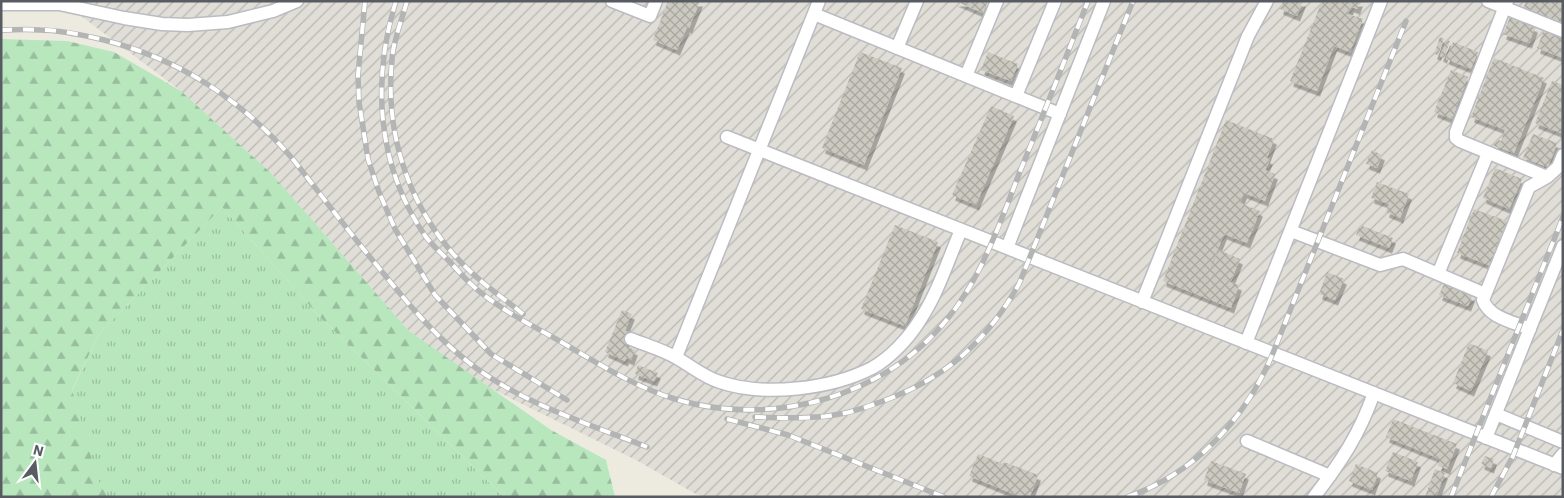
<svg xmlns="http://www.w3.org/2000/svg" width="1564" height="498" viewBox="0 0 1564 498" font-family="'IBM Plex Sans',sans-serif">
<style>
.industrial{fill:url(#industrial-furrows)}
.grass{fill:url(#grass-tufts)}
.forest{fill:url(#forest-firs)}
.building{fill:url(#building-cross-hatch);filter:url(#shadow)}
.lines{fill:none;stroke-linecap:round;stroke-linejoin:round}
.minor-casing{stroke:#babcc2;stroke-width:15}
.minor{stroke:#fff;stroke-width:12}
.rail-casing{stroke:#b3b4b4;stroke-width:5.5}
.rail{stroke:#fff;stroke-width:4;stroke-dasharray:11;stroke-linecap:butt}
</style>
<defs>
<pattern id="industrial-furrows" width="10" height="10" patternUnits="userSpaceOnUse" patternTransform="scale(1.25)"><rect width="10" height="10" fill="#e0ded7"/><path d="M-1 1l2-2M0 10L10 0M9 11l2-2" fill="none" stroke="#b8b7b2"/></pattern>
<pattern id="grass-tufts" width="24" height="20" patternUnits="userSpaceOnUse" patternTransform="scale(1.25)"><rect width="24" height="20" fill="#b8e7be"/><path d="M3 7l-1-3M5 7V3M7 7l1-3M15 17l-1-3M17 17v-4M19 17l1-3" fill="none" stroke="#98be9e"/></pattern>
<pattern id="forest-firs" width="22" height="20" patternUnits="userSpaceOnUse" patternTransform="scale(1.25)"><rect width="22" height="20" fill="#b8e7be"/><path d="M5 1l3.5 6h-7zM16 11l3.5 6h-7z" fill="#98be9e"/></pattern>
<pattern id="building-cross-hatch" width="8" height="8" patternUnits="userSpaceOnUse" patternTransform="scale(1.25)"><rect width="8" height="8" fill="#cccac0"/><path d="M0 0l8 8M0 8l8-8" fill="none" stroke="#a8a79f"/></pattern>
<filter id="shadow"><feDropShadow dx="3" dy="5.5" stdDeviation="0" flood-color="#0004"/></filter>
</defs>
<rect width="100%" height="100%" fill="#edebdf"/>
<path class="industrial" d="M 61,1 L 1563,1 L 1563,497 L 703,497 L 694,493 L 636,460 L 490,388 L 409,331 L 272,174 L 181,91 Z"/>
<path class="grass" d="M 222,207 L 318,315 L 504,497 L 108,497 L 98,481 L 72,391 L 99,334 Z"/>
<path class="forest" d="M 1,39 L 67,41 L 114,52 L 181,91 L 272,174 L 409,331 L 551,430 L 606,460 L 615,497 L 505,497 L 502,495 L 318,315 L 222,207 L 99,334 L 72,390 L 98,480 L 108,497 L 1,497 Z"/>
<path class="building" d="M 668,1 L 700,1 L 689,28 L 687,27 L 677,50 L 653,40 Z
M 955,1 L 988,1 L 983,13 Z
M 1283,1 L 1303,1 L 1297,16 L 1280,9 Z
M 1322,1 L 1360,1 L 1357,9 L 1351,7 L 1348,14 L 1363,19 L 1350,52 L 1334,46 L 1317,91 L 1290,81 Z
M 1526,1 L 1563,1 L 1563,28 L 1522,12 Z
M 1510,17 L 1535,27 L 1529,43 L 1503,34 Z
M 1544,30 L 1563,37 L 1563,58 L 1537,48 Z
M 1440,37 L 1444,39 L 1438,55 L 1434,54 Z
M 1447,40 L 1450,41 L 1444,58 L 1440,56 Z
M 1453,42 L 1478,52 L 1471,69 L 1446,59 Z
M 860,52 L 902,68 L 864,165 L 822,148 Z
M 988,52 L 1018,64 L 1011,81 L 981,70 Z
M 1494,58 L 1544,78 L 1514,153 L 1494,146 L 1496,139 L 1501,141 L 1505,130 L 1471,117 Z
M 1451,70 L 1468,77 L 1452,119 L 1434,112 Z
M 1552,81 L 1563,85 L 1561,133 L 1535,123 Z
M 991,106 L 1014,116 L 976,205 L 952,195 Z
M 1226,120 L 1274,139 L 1267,158 L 1270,159 L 1265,170 L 1275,174 L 1265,201 L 1244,193 L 1240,203 L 1260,211 L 1247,243 L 1224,234 L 1208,273 L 1219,250 L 1240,259 L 1231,281 L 1215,276 L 1239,285 L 1231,308 L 1163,281 Z
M 1533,134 L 1557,143 L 1548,167 L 1523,158 Z
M 1372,150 L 1382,155 L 1377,168 L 1366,164 Z
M 1495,168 L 1522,179 L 1509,209 L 1483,198 Z
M 1377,182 L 1409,194 L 1400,218 L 1386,212 L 1389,204 L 1371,198 Z
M 1474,209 L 1509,222 L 1491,266 L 1457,253 Z
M 895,225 L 938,242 L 905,326 L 861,309 Z
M 1360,225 L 1393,238 L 1389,248 L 1356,235 Z
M 1327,272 L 1344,279 L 1335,300 L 1319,294 Z
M 1444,284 L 1472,296 L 1468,306 L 1439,295 Z
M 622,310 L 632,314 L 625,331 L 629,332 L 625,346 L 635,350 L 631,360 L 626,358 L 625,361 L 605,352 Z
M 1469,343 L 1488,351 L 1471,391 L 1453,383 Z
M 638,365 L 658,373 L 654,381 L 635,374 Z
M 1393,419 L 1457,444 L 1447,469 L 1438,466 L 1440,459 L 1386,437 Z
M 1393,452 L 1418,462 L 1411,481 L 1385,471 Z
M 978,454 L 1003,464 L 1004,462 L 1038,475 L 1030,497 L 1021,497 L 969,476 Z
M 1485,456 L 1494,459 L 1491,468 L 1481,464 Z
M 1211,461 L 1246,474 L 1239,493 L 1204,480 Z
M 1356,464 L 1378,473 L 1372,490 L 1349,481 Z
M 1435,469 L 1445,473 L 1436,497 L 1425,497 Z"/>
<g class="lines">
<g class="minor-casing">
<path id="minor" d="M 612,1 L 650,16 L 656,1
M 1488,1 L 1563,31
M 1507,1 L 1456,132 L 1456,138 L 1460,141 L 1547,177 L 1558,167 L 1563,155
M 1,4 L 59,4 L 124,18 L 162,24 L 188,25 L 228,22 L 273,11 L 297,1
M 814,14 L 1060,114
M 897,48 L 917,1
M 966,76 L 997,1
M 1016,96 L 1055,1
M 727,137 L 1563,468
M 1291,231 L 1380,265 L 1403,259 L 1485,294
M 1007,248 L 1104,1
M 1438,274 L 1488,153
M 1142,302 L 1248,36 L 1267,1
M 1530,329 C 1514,322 1489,318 1483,300 L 1529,187 L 1547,177
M 631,339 C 646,345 663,350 677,358 C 691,366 704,377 720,382 C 764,397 831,389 872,368 C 890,358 909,338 920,320 C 938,293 948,260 961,230
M 1246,343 L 1381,1
M 676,357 L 819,1
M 1496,414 L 1563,442
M 1486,438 L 1563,246
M 1247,441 L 1330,476
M 1554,465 L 1563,454
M 1314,497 C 1341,462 1359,435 1374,393"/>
</g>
<use href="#minor" class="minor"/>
<g class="rail-casing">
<path id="rail" d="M 365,1 L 358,75 L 359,102 L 368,159 L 379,192 L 395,229 L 435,295 L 491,354 L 567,400
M 396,1 C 371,81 377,167 426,237 C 432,245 440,252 447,259 C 455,267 463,277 472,285 C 498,309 532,325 563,343 C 599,364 635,387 675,399 C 762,425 862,403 927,341 C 977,294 997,230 1021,169 C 1044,113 1066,57 1088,1
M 407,1 C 402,20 393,41 392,60 C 384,140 413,219 472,273 C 488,288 506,300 523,314
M 1,30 C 14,30 27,29 40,30 C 61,30 83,35 104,40 C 181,60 239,98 292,158 C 321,195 349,232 379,268 C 409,305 437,339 476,368 C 527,405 589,424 647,447
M 755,417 C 779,418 803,419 828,416 C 846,414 865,408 883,401 C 946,378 986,342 1019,284 L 1133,1
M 727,419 L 788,435 L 944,497
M 1127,497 C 1195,474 1246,418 1273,353 L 1406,21
M 1451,497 L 1563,217
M 1491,497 L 1513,456 L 1563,330"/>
</g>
<use href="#rail" class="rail"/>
</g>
<rect width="1564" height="498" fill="none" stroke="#585b61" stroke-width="5"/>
<g transform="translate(35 463) rotate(15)" stroke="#ffffff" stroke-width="4" paint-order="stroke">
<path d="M0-4L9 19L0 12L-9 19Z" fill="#585b61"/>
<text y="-8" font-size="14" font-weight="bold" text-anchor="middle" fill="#585b61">N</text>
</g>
</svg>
